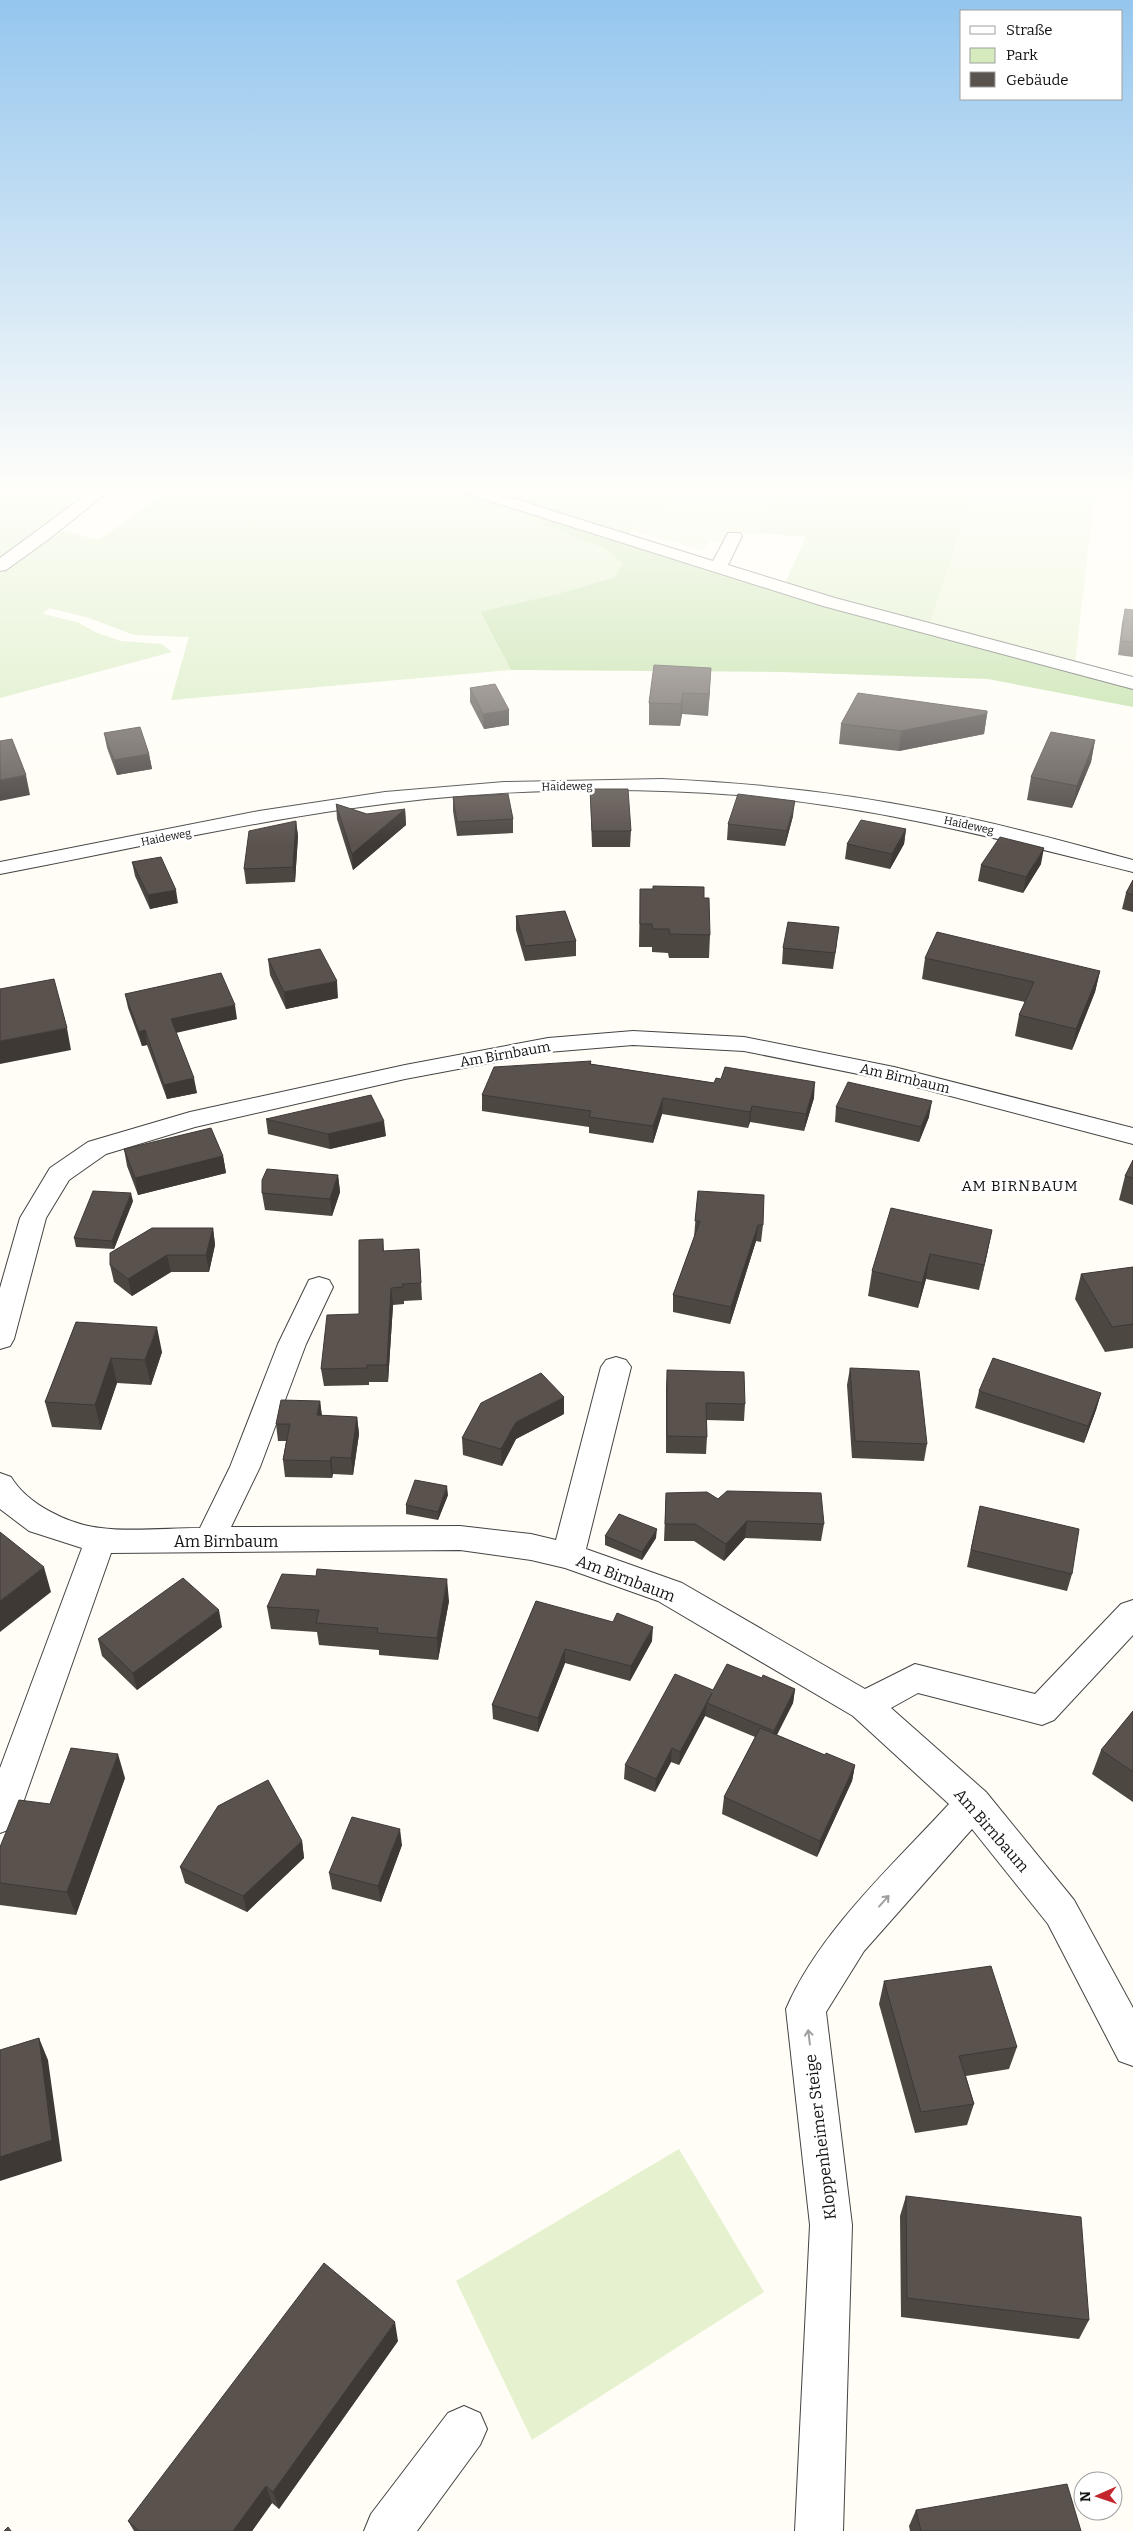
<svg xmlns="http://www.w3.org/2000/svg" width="1133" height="2531" viewBox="0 0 1133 2531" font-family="Bitter,serif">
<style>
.green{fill:#d5ebbd}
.forest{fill:#b9dc9c}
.pitch{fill:#e6f2cf}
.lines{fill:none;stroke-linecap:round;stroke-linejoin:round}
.minor-casing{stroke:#444;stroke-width:2}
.minor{fill:#fff;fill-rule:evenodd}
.wall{fill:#4d4742}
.shaded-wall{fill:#3f3936}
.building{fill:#5a524d;stroke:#3f3936}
.oneway{stroke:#a0a0a0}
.labels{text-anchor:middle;stroke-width:5;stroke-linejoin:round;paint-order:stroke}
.far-street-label{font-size:11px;fill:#111;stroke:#fff}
.street-label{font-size:14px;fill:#111;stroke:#fff}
.neighbourhood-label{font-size:15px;letter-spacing:1px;fill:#111;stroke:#fff}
.near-street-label{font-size:16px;fill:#111;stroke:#fff}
</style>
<rect width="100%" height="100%" fill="#fffdf5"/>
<path class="green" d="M 0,491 L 96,491 L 0,562 Z
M 167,491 L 463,491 L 537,516 L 546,526 L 606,549 L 624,564 L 615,577 L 558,594 L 480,613 L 511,670 L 171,700 L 189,637 L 134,635 L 89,618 L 49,608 L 43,614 L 77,622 L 95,632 L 121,641 L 162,644 L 172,652 L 0,698 L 0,574 L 63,531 L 99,540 Z
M 490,491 L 671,491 L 659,511 L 631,530 L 629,534 Z
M 832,491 L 973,491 L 930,625 L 785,583 L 806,537 L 758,533 L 775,498 L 827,503 Z"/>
<path class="forest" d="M 537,516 L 1133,688 L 1133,707 L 988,679 L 781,672 L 511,670 L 480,612 L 558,594 L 615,577 L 623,564 L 606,549 L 546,526 Z"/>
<path class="pitch" d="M 671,491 L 832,491 L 827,503 L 775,498 L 758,535 L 729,532 L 724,543 L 710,541 L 702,550 L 631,530 L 642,510 L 659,511 Z
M 973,491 L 1095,491 L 1075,663 L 930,625 Z
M 679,2149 L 764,2292 L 532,2440 L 456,2281 Z"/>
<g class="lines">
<g class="minor-casing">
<path id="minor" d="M 91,491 L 109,491 L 49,539 L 6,570 L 0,571 L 0,558 Z
M 465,491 L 489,491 L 713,561 L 728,533 L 740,533 L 742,536 L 728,565 L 835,598 L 1133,677 L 1133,689 L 823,606 L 468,494 Z
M 662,779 C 753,783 844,793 934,811 C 1001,824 1067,842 1133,860 L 1133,872 C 999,839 876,806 737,795 C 607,785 475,790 346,809 C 230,826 115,852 0,874 L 0,862 L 259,811 L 385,792 L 504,782 Z
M 633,1031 L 744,1037 L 894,1067 L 1133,1128 L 1133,1144 L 893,1081 L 744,1051 L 633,1045 L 548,1052 L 405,1079 L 195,1127 L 106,1154 L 69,1180 L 46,1218 L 14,1339 L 10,1346 L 0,1349 L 0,1288 L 20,1218 L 50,1168 L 88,1142 L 190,1112 L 405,1065 L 548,1038 Z
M 319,1277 L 329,1280 L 333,1287 L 306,1344 L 260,1467 L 231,1527 L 460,1526 L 531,1534 L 556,1540 L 601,1367 L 606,1360 L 616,1357 L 626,1360 L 631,1367 L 586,1549 L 682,1583 L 865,1689 L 915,1664 L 1035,1694 L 1121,1604 L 1133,1600 L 1133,1635 L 1054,1720 L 1042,1725 L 918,1693 L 891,1708 L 986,1792 L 1074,1900 L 1133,2008 L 1133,2066 L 1119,2061 L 1048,1924 L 972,1829 L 864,1951 L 826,2012 L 852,2225 L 843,2531 L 795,2531 L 810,2225 L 786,2009 C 819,1932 893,1865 949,1804 L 853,1716 L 658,1601 L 565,1568 L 531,1560 L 460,1550 L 111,1553 L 18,1817 L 13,1828 L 0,1833 L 0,1768 L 82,1548 L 29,1531 L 0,1509 L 0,1473 L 11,1477 C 27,1504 69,1525 101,1528 C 129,1532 170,1528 200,1528 L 230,1467 L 278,1344 L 309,1280 Z
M 464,2406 L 480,2413 L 487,2429 L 480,2445 L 417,2531 L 364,2531 L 371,2514 L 448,2413 Z"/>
</g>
<use href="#minor" class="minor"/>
</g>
<path class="wall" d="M 1125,609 L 1133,610 L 1133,657 L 1118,655 L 1122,623 Z
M 654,665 L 710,689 L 708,716 L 682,714 L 680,726 L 649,725 L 649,703 Z
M 470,688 L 509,710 L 509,725 L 484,729 L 470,702 Z
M 987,714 L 984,734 L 899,751 L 839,744 L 841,724 Z
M 104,733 L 149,754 L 152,769 L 117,775 L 107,748 Z
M 1095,740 L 1091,762 L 1072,808 L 1027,800 L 1031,777 Z
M 590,789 L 631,831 L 630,847 L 592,847 Z
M 453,797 L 513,819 L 513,833 L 457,836 L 453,811 Z
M 336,804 L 367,814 L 405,809 L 406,825 L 353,870 L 337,819 Z
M 793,816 L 785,846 L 727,840 L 728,824 Z
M 296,821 L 298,836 L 295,882 L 246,884 L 244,869 Z
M 906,829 L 904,844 L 890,869 L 845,859 L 847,844 Z
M 132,862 L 178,903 L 150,909 L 135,876 Z
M 1041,864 L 1023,893 L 978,881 L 981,865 Z
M 1133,880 L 1133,912 L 1122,909 L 1126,893 Z
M 640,889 L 704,898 L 710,935 L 709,958 L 669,958 L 668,953 L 652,952 L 652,947 L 639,947 Z
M 516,916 L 576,941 L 576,956 L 525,961 L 516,930 Z
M 837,943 L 833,969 L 782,964 L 783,948 Z
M 925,958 L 1100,971 L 1095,992 L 1072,1050 L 1015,1036 L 1019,1015 L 1025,1002 L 922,979 Z
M 268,959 L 338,998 L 286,1009 L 270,975 Z
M 125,994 L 237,1019 L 176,1033 L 197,1093 L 167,1099 L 147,1045 L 142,1046 L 128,1008 Z
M 591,1061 L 591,1064 L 814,1098 L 804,1131 L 750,1122 L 748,1128 L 662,1114 L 653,1143 L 589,1133 L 589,1127 L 482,1111 L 482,1095 Z
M 836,1107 L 929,1117 L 919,1142 L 835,1122 Z
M 266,1119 L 386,1136 L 330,1149 L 268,1134 Z
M 124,1149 L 223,1156 L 226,1173 L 138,1195 L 127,1166 Z
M 1133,1160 L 1133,1205 L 1119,1200 L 1125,1176 Z
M 338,1175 L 340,1192 L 332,1216 L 265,1210 L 262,1193 Z
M 698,1191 L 763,1225 L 761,1242 L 756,1241 L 730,1324 L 673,1312 L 673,1295 L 694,1237 Z
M 133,1201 L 114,1249 L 76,1247 L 74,1238 Z
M 213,1228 L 215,1245 L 209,1272 L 171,1272 L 132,1296 L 114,1282 L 110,1265 Z
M 992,1230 L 979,1290 L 926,1279 L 918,1308 L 868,1296 L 872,1271 Z
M 383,1239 L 384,1251 L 419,1249 L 422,1300 L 404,1301 L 404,1304 L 393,1305 L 388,1382 L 369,1382 L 369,1385 L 324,1386 L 321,1369 L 359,1314 Z
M 1133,1267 L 1133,1348 L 1105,1352 L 1075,1299 L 1081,1274 Z
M 76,1322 L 162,1352 L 151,1385 L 117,1383 L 101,1430 L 52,1427 L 45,1402 Z
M 850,1368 L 927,1444 L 924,1461 L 852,1458 L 847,1385 Z
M 667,1370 L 745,1404 L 744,1421 L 706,1420 L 707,1437 L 706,1454 L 666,1453 L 666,1387 Z
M 979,1391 L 1101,1393 L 1096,1410 L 1084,1443 L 975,1408 Z
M 320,1401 L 322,1416 L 357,1417 L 359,1434 L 353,1475 L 333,1474 L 332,1478 L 285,1477 L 283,1460 L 286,1441 L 278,1441 L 276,1424 Z
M 564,1414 L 516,1439 L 502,1466 L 463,1455 L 462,1438 Z
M 666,1493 L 718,1499 L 824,1524 L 821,1541 L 745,1538 L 724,1561 L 694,1541 L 664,1541 Z
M 448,1495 L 438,1520 L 406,1514 L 406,1505 Z
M 980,1506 L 1072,1574 L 1067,1591 L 967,1567 Z
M 605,1536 L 656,1538 L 642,1560 L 605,1545 Z
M 449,1601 L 438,1660 L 379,1655 L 379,1650 L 319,1645 L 317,1632 L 271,1629 L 267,1607 Z
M 536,1601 L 652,1641 L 630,1681 L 565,1663 L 538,1732 L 493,1719 L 492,1705 Z
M 222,1627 L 137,1690 L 102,1656 L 98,1639 Z
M 762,1678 L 795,1689 L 793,1703 L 777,1735 L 825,1755 L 855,1765 L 852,1781 L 817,1857 L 722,1814 L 724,1797 L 755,1737 L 705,1716 L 679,1765 L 671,1762 L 655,1792 L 624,1779 L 625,1765 L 713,1690 Z
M 1133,1711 L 1133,1802 L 1092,1774 L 1101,1750 Z
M 125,1778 L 76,1915 L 0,1905 L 0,1847 L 50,1804 Z
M 302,1841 L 304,1858 L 247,1912 L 185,1883 L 180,1867 Z
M 402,1845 L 381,1902 L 332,1889 L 329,1873 Z
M 884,1981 L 1017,2047 L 1009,2069 L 966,2076 L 974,2104 L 967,2125 L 915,2133 L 879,2004 Z
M 906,2196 L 1089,2320 L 1079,2339 L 901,2317 L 900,2216 Z
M 398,2341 L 279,2509 L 272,2503 L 252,2531 L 134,2531 L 128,2521 Z
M 916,2510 L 1081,2531 L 910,2531 L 909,2526 Z"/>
<path class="shaded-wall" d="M 711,668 L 710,689 L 708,716 L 709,694 Z
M 683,693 L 682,714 L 680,726 L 681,704 Z
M 509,710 L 509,725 L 484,729 L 483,714 Z
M 987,714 L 984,734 L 899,751 L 901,731 Z
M 1095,740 L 1091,762 L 1072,808 L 1077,786 Z
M 149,754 L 152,769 L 117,775 L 114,760 Z
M 26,775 L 30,795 L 0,801 L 0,780 Z
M 795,801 L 793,816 L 785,846 L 787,831 Z
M 405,809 L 406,825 L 353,870 L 352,854 Z
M 296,821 L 298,836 L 295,882 L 293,867 Z
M 906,829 L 904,844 L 890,869 L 892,854 Z
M 1044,848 L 1041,864 L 1023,893 L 1026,877 Z
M 176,890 L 178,903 L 150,909 L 148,895 Z
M 1100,971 L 1095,992 L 1072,1050 L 1076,1029 Z
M 337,981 L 338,998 L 286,1009 L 284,992 Z
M 235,1005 L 237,1019 L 173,1033 L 171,1019 Z
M 67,1028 L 71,1050 L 0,1064 L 0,1041 Z
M 145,1030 L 147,1045 L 142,1046 L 139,1032 Z
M 194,1078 L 197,1093 L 167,1099 L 164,1085 Z
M 815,1082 L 814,1098 L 804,1131 L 806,1114 Z
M 663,1098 L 662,1114 L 653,1143 L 653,1126 Z
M 932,1101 L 929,1117 L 919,1142 L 921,1127 Z
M 752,1106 L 750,1122 L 748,1128 L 750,1112 Z
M 384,1121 L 386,1136 L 330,1149 L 328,1134 Z
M 223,1156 L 226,1173 L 138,1195 L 135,1178 Z
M 338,1175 L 340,1192 L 332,1216 L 330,1199 Z
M 131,1193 L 133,1201 L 114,1249 L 112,1241 Z
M 758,1225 L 756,1241 L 730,1324 L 731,1307 Z
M 213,1228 L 215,1245 L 209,1272 L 206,1255 Z
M 992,1230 L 987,1255 L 979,1290 L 984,1265 Z
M 930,1254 L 926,1279 L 918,1308 L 922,1283 Z
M 167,1255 L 171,1272 L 132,1296 L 128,1279 Z
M 391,1288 L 393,1305 L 388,1382 L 387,1365 Z
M 157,1327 L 162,1352 L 151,1385 L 145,1360 Z
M 111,1358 L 117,1383 L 101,1430 L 95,1405 Z
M 1101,1393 L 1096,1410 L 1084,1443 L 1088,1426 Z
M 564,1397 L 564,1414 L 516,1439 L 502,1466 L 501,1449 L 516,1422 Z
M 320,1401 L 322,1418 L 317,1415 Z
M 357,1417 L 359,1434 L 353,1475 L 351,1458 Z
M 331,1457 L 333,1474 L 332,1478 L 330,1461 Z
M 447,1486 L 448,1495 L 438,1520 L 438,1512 Z
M 747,1521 L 745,1538 L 724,1561 L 726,1544 Z
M 657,1529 L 656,1538 L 642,1560 L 642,1552 Z
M 44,1567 L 51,1592 L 0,1632 L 0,1601 Z
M 447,1579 L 449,1601 L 438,1660 L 437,1638 Z
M 219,1610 L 222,1627 L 137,1690 L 133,1673 Z
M 653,1627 L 652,1641 L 630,1681 L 631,1666 Z
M 565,1649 L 565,1663 L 538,1732 L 538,1718 Z
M 795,1689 L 793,1703 L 772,1744 L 774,1731 Z
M 707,1703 L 705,1716 L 679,1765 L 680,1752 Z
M 672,1748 L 671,1762 L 655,1792 L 656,1779 Z
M 118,1754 L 125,1778 L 76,1915 L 67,1892 Z
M 855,1765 L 852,1781 L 817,1857 L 820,1841 Z
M 400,1829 L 402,1845 L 381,1902 L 378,1886 Z
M 302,1841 L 304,1858 L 247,1912 L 243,1896 Z
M 39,2038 L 48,2060 L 62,2161 L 0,2181 L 0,2157 Z
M 395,2322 L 398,2341 L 279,2509 L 273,2492 Z
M 266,2486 L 272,2503 L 252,2531 L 233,2531 Z"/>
<path class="building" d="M 1125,609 L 1133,610 L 1133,642 L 1121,641 Z
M 654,665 L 711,668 L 709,694 L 683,693 L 681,704 L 649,703 Z
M 495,684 L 509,710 L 483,714 L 470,688 Z
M 858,693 L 987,711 L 987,714 L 901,731 L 841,724 Z
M 140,727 L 149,754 L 114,760 L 104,733 Z
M 1051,732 L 1095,740 L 1077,786 L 1031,777 Z
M 12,739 L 26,775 L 0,780 L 0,741 Z
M 590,789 L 628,789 L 631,831 L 592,831 Z
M 508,794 L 513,819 L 457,822 L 453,797 Z
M 738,794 L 795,801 L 787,831 L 728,824 Z
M 336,804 L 367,814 L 405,809 L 352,854 Z
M 861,820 L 906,829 L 892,854 L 847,844 Z
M 296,821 L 293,867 L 244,869 L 249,831 Z
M 1000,837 L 1044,848 L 1026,877 L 981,865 Z
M 161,857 L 176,890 L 148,895 L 132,862 Z
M 1133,880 L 1133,895 L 1126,893 Z
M 653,886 L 704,887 L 704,898 L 709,898 L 710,935 L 670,934 L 669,929 L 653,929 L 652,924 L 640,924 L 640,889 L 653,889 Z
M 565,911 L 576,941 L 525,946 L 516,916 Z
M 788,922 L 839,927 L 835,953 L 783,948 Z
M 937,932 L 1100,971 L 1076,1029 L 1019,1015 L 1034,982 L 925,958 Z
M 320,949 L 337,981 L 284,992 L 268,959 Z
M 221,973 L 235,1005 L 171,1019 L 194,1078 L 164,1085 L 145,1030 L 139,1032 L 125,994 Z
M 54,979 L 67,1028 L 0,1041 L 0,989 Z
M 591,1061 L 590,1064 L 714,1083 L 716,1078 L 721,1079 L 725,1067 L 815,1082 L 806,1114 L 752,1106 L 750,1112 L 663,1098 L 653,1126 L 589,1117 L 591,1111 L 482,1095 L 494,1067 Z
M 848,1082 L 932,1101 L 921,1127 L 836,1107 Z
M 371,1095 L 384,1121 L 328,1134 L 266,1119 Z
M 211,1128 L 223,1156 L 135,1178 L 124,1149 Z
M 1133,1160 L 1133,1178 L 1125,1176 Z
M 267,1169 L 338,1175 L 330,1199 L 262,1193 L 262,1180 Z
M 93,1191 L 131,1193 L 112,1241 L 74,1238 Z
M 698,1191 L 764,1195 L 763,1225 L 758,1225 L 731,1307 L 673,1295 L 700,1221 L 695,1221 Z
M 891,1208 L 992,1230 L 984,1265 L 930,1254 L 922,1283 L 872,1271 Z
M 152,1228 L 213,1228 L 206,1255 L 167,1255 L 128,1279 L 110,1265 L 110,1253 Z
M 383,1239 L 383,1251 L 419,1249 L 421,1283 L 402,1284 L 403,1287 L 391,1288 L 387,1365 L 367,1365 L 367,1368 L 321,1369 L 327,1315 L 359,1314 L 359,1240 Z
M 1133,1267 L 1133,1324 L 1112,1327 L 1081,1274 Z
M 76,1322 L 157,1327 L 145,1360 L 111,1358 L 95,1405 L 45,1402 Z
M 993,1358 L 1101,1393 L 1088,1426 L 979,1391 Z
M 850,1368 L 919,1371 L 927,1444 L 855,1441 Z
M 667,1370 L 744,1372 L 745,1404 L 706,1403 L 707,1437 L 667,1436 Z
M 541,1373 L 564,1397 L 516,1422 L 501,1449 L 462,1438 L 481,1403 Z
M 281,1400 L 320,1401 L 317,1415 L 357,1417 L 351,1458 L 331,1457 L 330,1461 L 283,1460 L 290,1424 L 276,1424 Z
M 415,1480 L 447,1486 L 438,1512 L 406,1505 Z
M 727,1491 L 821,1493 L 824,1524 L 747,1521 L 726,1544 L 695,1524 L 665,1524 L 666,1493 L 707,1492 L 718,1499 Z
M 980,1506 L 1079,1529 L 1072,1574 L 971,1550 Z
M 619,1514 L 657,1529 L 642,1552 L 605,1536 Z
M 0,1532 L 44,1567 L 0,1601 Z
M 317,1569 L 447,1579 L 437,1638 L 377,1633 L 378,1628 L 316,1623 L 319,1610 L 267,1607 L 282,1574 L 316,1576 Z
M 183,1578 L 219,1610 L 133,1673 L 98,1639 Z
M 536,1601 L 613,1622 L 617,1613 L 653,1627 L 631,1666 L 565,1649 L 538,1718 L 492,1705 Z
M 727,1664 L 762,1678 L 763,1675 L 795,1689 L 774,1731 L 707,1703 L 712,1693 L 680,1752 L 672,1748 L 656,1779 L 625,1765 L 675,1674 L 713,1690 Z
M 1133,1711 L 1133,1772 L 1101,1750 Z
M 760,1728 L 825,1755 L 826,1753 L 855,1765 L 820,1841 L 724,1797 Z
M 71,1748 L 118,1754 L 67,1892 L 0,1883 L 0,1847 L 19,1800 L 50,1804 Z
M 268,1780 L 302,1841 L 243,1896 L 180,1867 L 218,1806 Z
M 352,1817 L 400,1829 L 378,1886 L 329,1873 Z
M 991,1966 L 1017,2047 L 959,2056 L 974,2104 L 921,2112 L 884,1981 Z
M 39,2038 L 52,2140 L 0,2157 L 0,2050 Z
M 906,2196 L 1081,2217 L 1089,2320 L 907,2298 Z
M 324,2263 L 395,2322 L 273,2492 L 266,2486 L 233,2531 L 139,2531 L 128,2521 Z
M 1067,2484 L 1081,2531 L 921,2531 L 916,2510 Z
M 8,2527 L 11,2531 L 4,2531 Z"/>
<defs><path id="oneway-shaft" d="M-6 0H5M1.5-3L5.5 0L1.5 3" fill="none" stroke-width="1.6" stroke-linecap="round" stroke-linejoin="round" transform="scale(1.25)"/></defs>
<g class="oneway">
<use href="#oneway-shaft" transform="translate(884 1901) rotate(-48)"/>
<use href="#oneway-shaft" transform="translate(809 2037) rotate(-97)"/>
</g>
<linearGradient id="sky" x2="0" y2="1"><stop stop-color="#95c6ee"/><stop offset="0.58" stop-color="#fffefa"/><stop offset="1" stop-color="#fffefa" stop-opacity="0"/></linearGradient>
<rect width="1133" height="845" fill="url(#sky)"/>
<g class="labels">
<g class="far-street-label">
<text transform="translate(567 786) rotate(-1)" y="4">Haideweg</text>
<text transform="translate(969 825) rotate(12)" y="4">Haideweg</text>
<text transform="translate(166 837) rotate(-11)" y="4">Haideweg</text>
</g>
<g class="street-label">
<text transform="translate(505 1054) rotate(-10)" y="5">Am Birnbaum</text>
<text transform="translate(905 1078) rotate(13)" y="5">Am Birnbaum</text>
</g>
<g class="neighbourhood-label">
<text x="1020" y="1191">AM BIRNBAUM</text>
</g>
<g class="near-street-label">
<text x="226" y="1547">Am Birnbaum</text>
<text transform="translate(626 1578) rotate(21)" y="6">Am Birnbaum</text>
<text transform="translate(992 1830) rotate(49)" y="6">Am Birnbaum</text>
<text transform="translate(820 2137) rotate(-97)" y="6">Kloppenheimer Steige</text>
</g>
</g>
<rect x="960" y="10" width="162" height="90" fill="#ffffff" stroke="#a0a0a0"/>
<rect x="970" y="26" width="25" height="8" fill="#ffffff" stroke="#a0a0a0"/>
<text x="1006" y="35" font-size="15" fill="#111111">Straße</text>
<rect x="970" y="48" width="25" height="15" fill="#d5ebbd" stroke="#a0a0a0"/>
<text x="1006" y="60" font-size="15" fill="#111111">Park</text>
<rect x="970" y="72" width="25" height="15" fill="#5a524d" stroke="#a0a0a0"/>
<text x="1006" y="85" font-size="15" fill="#111111">Gebäude</text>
<g transform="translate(1098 2496) rotate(268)"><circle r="24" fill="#ffffff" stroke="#a0a0a0"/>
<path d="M0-4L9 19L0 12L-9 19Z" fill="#c4262e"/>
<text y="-8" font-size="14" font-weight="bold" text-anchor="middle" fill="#111111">N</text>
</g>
</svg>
